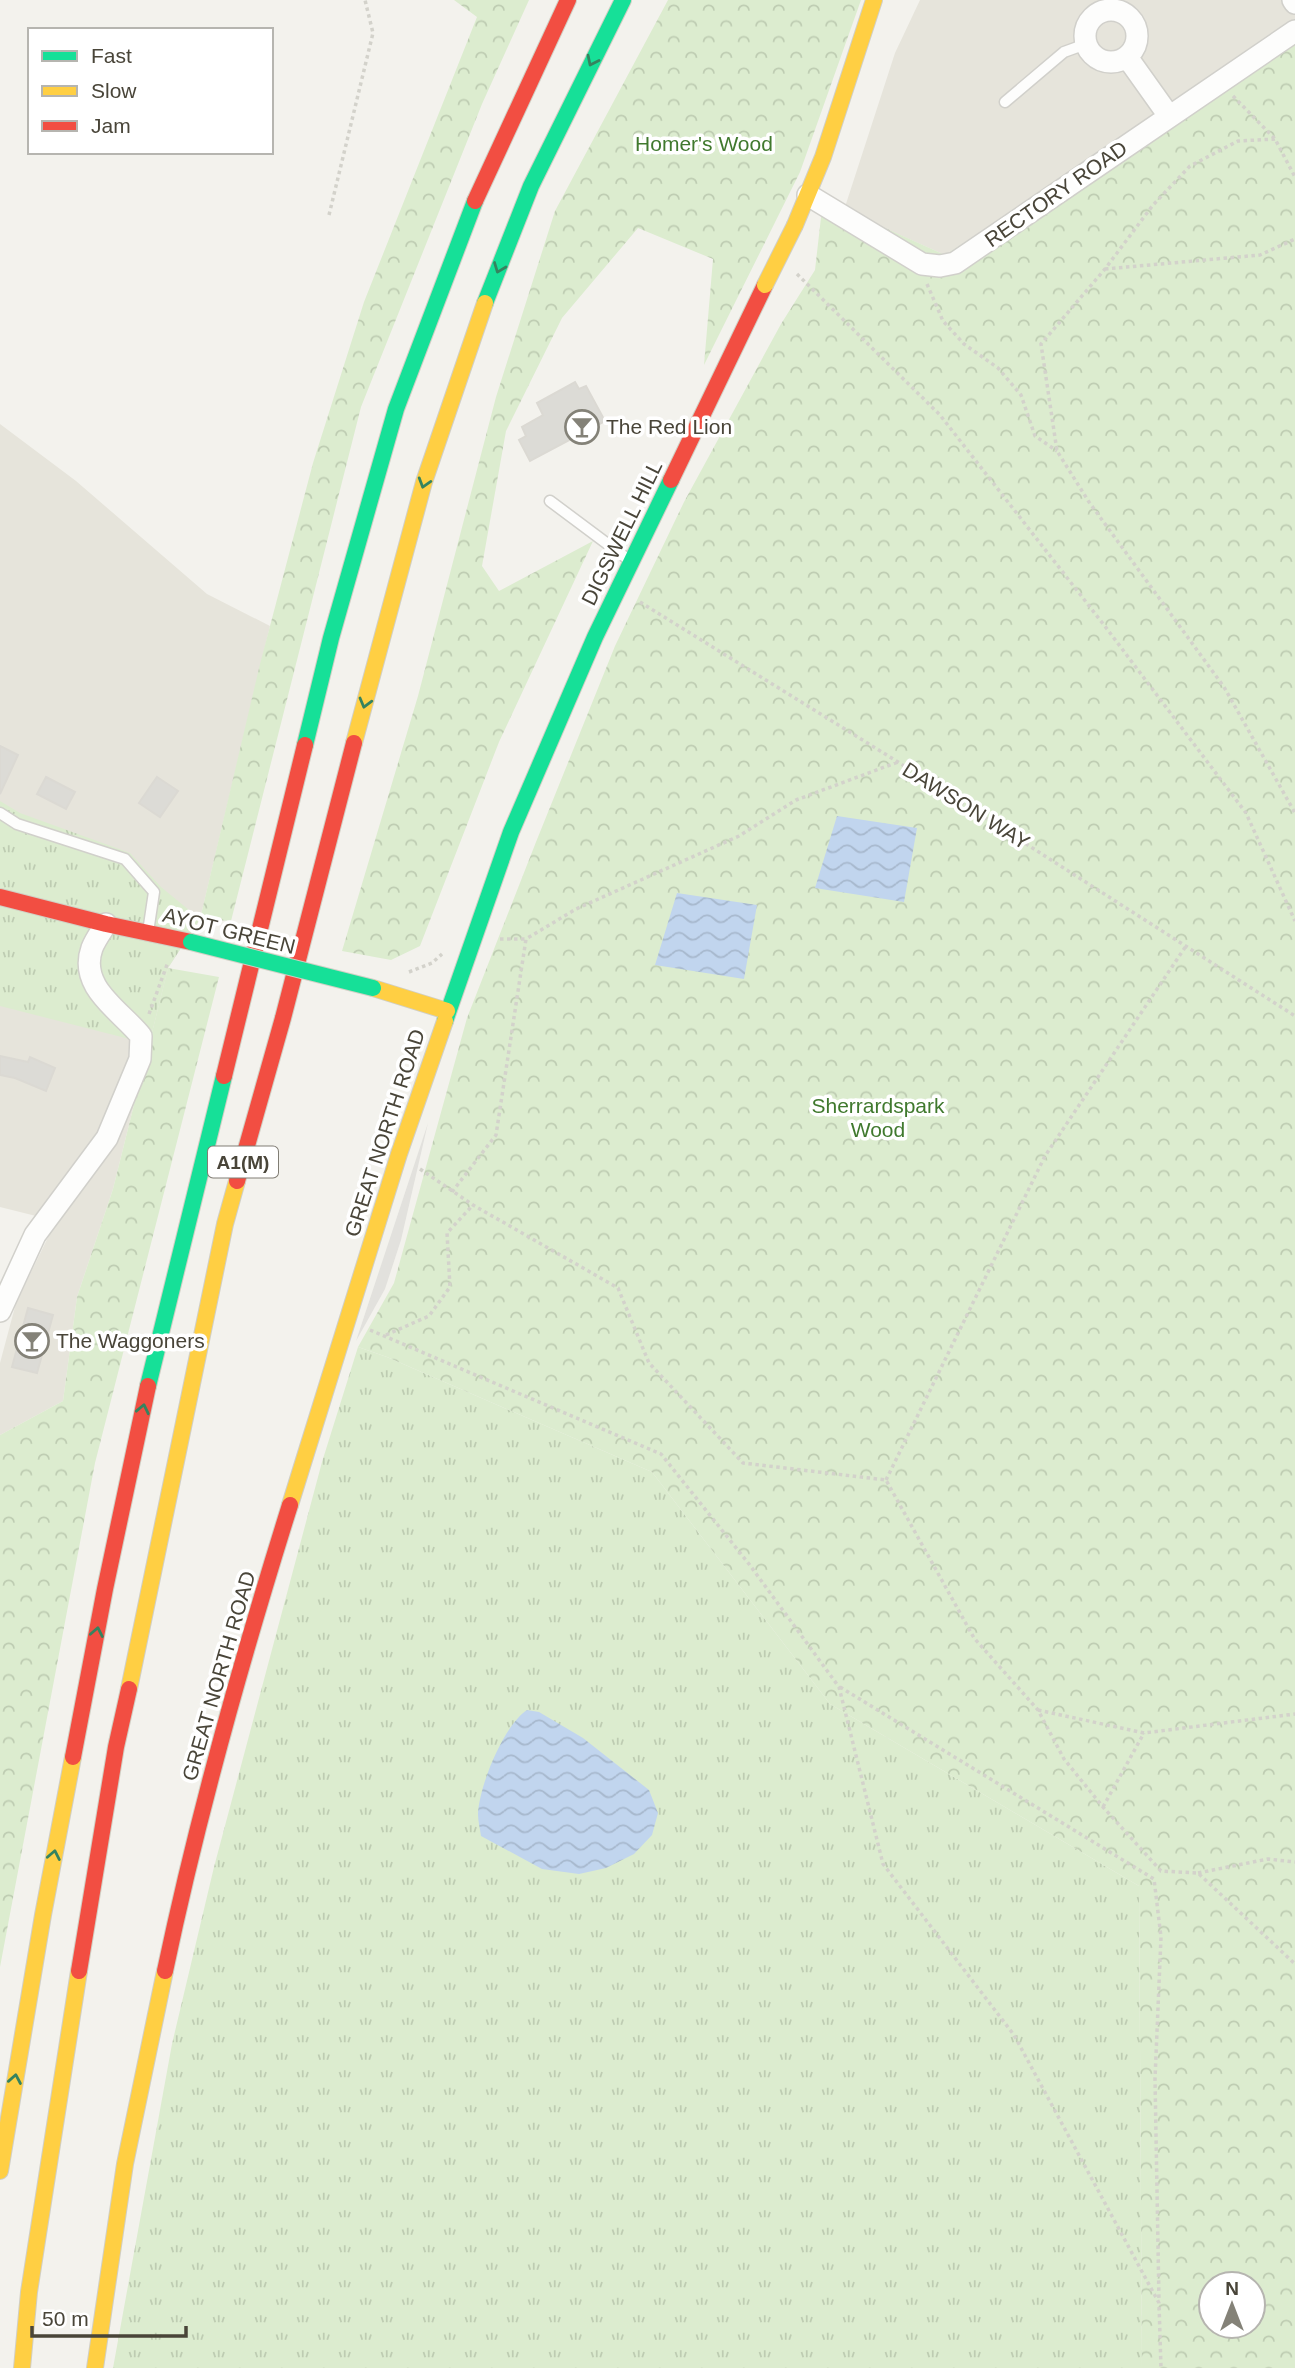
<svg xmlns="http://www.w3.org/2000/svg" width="1295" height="2368" viewBox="0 0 1295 2368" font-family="Arial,sans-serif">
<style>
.residential{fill:#e6e4db}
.grass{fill:url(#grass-tufts)}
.forest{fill:url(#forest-crowns);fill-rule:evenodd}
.parking{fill:#e2e1dd}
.water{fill:url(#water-waves)}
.building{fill:#dcdbd6;stroke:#dbd9d3;stroke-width:2}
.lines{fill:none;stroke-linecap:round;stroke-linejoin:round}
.lane-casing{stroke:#d1d0cb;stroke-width:13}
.street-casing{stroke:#d1d0cb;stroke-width:24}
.fast-casing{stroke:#d1cfc4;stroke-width:18}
.slow-casing{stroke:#d1cfc4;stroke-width:18}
.jam-casing{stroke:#d1cfc4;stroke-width:18}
.path{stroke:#d3d2cb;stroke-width:3.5;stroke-dasharray:3.5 3.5;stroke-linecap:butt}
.lane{stroke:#fdfdfc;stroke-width:10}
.street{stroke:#fdfdfc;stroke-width:21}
.fast{stroke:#16e098;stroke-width:16}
.slow{stroke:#ffcf43;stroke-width:16}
.jam{stroke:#f24e42;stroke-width:16}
.fast-bridge-casing{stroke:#d1cfc4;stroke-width:18;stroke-linecap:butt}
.slow-bridge-casing{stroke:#d1cfc4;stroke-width:18;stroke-linecap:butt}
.fast-bridge{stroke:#16e098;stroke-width:16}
.slow-bridge{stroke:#ffcf43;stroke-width:16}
.oneway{stroke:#35835f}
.labels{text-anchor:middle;stroke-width:7;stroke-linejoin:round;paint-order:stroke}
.shield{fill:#fff;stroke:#807d74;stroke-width:2}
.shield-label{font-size:19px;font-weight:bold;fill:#494539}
.park-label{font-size:21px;fill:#40792e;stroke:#fff}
.street-label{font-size:21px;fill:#494539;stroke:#fff}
.poi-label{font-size:21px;fill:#494539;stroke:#fff;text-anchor:start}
</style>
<defs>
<pattern id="grass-tufts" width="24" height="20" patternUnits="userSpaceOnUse" patternTransform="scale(1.75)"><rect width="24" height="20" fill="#dceccf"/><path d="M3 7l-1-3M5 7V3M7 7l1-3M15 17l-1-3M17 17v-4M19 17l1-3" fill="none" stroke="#beccb2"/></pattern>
<pattern id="forest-crowns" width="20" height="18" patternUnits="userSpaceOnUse" patternTransform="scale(1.75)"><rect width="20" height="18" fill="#dceccf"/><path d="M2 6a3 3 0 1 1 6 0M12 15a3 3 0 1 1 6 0" fill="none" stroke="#beccb2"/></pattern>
<pattern id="water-waves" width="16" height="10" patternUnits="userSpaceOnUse" patternTransform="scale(1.75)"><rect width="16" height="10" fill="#c1d5ee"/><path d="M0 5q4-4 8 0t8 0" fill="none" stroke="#a7b8cd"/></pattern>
</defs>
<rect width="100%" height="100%" fill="#f3f2ed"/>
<path class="residential" d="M 920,0 L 1295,0 L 1295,30 L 945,255 L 844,210 L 895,53 Z
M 0,424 L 76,481 L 207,594 L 270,626 L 200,919 L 168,968 L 113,1189 L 77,1297 L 63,1401 L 0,1435 L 0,1363 L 16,1303 L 56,1221 L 0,1207 Z"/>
<path class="grass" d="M 0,801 L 20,813 L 130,853 L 161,887 L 200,919 L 168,968 L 149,1044 L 0,1006 Z
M 358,1347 L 387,1357 L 652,1472 L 830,1704 L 1139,1886 L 1142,2368 L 113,2368 L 172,2044 L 214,1867 L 322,1462 Z"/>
<path class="forest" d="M 454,0 L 529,0 L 482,104 L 361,407 L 231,921 L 200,919 L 260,664 L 313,463 L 364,302 L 477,17 Z
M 668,0 L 861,0 L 800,172 L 704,365 L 713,259 L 638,228 L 562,318 L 506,431 L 482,566 L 499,591 L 593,541 L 499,742 L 420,946 L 391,960 L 342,951 L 418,696 L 496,397 L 555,211 Z
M 1295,30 L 1295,2368 L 1142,2368 L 1139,1886 L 830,1704 L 652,1472 L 387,1357 L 358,1347 L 394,1283 L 467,1018 L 536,842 L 615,646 L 684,502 L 781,324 L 815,270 L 823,200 L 945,255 ZM 1211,2284 L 1253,2284 L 1253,2326 L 1211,2326 Z
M 168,968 L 219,977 L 95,1463 L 0,1967 L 0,1435 L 63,1401 L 77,1297 L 113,1189 Z"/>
<path class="parking" d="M 428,1123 L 401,1240 L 385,1289 L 356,1341 Z"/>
<path class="water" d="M 837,816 L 917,828 L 904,902 L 815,888 Z
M 677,893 L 757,905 L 744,979 L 655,965 Z
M 527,1710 L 539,1712 L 583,1738 L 649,1790 L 658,1813 L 652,1835 L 634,1854 L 606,1868 L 579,1874 L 542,1869 L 481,1836 C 480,1829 478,1821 478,1814 C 479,1786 504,1725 527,1710 Z"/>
<path class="building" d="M 575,382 L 579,389 L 586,386 L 605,421 L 530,461 L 519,440 L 526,436 L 522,427 L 543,415 L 537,403 Z
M 0,746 L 18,755 L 0,794 Z
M 46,777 L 75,792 L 66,809 L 37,794 Z
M 157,777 L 178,791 L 160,817 L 139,803 Z
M 0,1056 L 28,1062 L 30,1057 L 55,1068 L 46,1091 L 15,1078 L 0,1075 Z
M 28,1308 L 53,1315 L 37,1373 L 12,1367 Z"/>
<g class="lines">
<g class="lane-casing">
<path id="lane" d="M 1005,102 L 1064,52 L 1086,44
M 550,501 L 629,560
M 0,813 L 17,824 L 125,859 L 154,892 L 148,932"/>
</g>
<g class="street-casing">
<path id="street" d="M 1293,0 L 1295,3
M1085 36a26 26 0 1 1 52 0a26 26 0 1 1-52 0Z
M 1127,57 L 1169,116
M 808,195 L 922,264 L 940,266 L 955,263 L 1295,31
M 0,1311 L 35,1235 L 107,1138 L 140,1059 L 141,1036 C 120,1010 78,987 92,948 C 95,940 101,932 106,924"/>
</g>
<g class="fast-casing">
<path id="fast" d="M 485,303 L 531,186 L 623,0
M 305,745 L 331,638 L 396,409 L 475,201
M 445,1021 L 511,832 L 595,637 L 671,480
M 148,1386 L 224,1076"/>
</g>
<g class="slow-casing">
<path id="slow" d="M 795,225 L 823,157 L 874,0
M 354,743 L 424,482 L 485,303
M 373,988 L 447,1011
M 290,1505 L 399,1154 L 445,1021
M 129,1689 L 225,1224 L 237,1181
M 0,2171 L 43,1915 L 73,1757
M 22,2368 L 29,2292 L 79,1971
M 95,2368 L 125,2164 L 165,1971"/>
</g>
<g class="jam-casing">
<path id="jam" d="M 475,201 L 568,0
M 671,480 L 765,285
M 0,897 L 106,924 L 191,942
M 224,1076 L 305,745
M 237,1181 L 283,1018 L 354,743
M 73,1757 L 105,1589 L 148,1386
M 79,1971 L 116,1747 L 129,1689
M 165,1971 C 198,1814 242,1658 290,1505"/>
</g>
<path class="path" d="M 1233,96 L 1275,139 L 1295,177
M 1275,139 L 1238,141 L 1190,166 L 1153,205 L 1105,269 L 1041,344 L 1057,451 L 1089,502 L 1224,687 L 1295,813
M 329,215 L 373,33 L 365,0
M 1105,269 L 1260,255 L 1295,239
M 797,274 L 940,415 L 1104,625 L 1246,813 L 1295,921
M 927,284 L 943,321 L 964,344 L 998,368 L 1021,395 L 1035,436 L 1057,451
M 640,602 L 898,762 L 1295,1016
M 500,939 L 526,939
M 409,972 L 432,963 L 442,954
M 149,1014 L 168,962
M 420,1169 L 473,1205 L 618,1288 L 649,1363 L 743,1463 L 886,1480 L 974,1638 L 1038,1710 L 1064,1759 L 1103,1807 L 1161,1871 L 1198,1873 L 1295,1964
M 452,1192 L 496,1135 L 526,939 L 576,909 L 739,836 L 796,800 L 898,762
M 370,1330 L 661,1454 L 749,1564 L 839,1687 L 883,1864 L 1014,2035 L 1159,2303 L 1161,2368
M 386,1335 L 429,1316 L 450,1287 L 447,1233 L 473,1205
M 886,1480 L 1045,1156 L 1186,946
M 840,1687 L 1154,1879 L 1161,1937 L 1155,2079 L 1159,2301
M 1038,1710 L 1144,1733 L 1295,1714
M 1103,1807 L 1144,1733
M 1198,1873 L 1268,1859 L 1295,1862"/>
<use href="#lane" class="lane"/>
<use href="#street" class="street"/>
<use href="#fast" class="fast"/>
<use href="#slow" class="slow"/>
<use href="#jam" class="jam"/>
<g class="fast-bridge-casing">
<path id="fast-bridge" d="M 191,942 L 373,988"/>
</g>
<g class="slow-bridge-casing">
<path id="slow-bridge" d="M 765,285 L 795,225"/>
</g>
<use href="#fast-bridge" class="fast-bridge"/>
<use href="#slow-bridge" class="slow-bridge"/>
</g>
<defs><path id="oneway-chevron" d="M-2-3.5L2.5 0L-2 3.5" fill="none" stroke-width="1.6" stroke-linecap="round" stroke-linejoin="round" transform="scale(1.75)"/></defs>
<g class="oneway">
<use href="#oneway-chevron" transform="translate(592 61) rotate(116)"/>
<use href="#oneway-chevron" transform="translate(499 268) rotate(111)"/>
<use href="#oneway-chevron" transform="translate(424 483) rotate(107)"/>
<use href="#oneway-chevron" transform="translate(365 703) rotate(105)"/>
<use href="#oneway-chevron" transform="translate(143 1409) rotate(-78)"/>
<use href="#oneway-chevron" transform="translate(97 1632) rotate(-79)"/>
<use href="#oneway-chevron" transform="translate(54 1855) rotate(-79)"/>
<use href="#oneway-chevron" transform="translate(15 2079) rotate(-80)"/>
</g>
<defs>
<g id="bar-ring" transform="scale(1.75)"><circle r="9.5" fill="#fff" stroke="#848278" stroke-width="1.5"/><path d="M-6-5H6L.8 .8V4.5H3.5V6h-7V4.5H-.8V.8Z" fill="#848278"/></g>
</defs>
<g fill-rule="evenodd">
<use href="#bar-ring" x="582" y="427"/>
<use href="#bar-ring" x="32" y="1341"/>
</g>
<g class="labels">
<rect class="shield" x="208" y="1146.5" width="70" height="31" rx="5"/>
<g class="shield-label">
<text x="243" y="1169">A1(M)</text>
</g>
<g class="park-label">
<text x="704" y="151">Homer's Wood</text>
<text x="878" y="1113">Sherrardspark<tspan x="878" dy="24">Wood</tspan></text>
</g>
<g class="street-label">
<text transform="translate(1056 194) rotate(-35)" y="7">RECTORY ROAD</text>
<text transform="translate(622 533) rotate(-64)" y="7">DIGSWELL HILL</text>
<text transform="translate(966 806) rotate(32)" y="7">DAWSON WAY</text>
<text transform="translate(229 931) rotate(14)" y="7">AYOT GREEN</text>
<text transform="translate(385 1133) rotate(-72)" y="7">GREAT NORTH ROAD</text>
<text transform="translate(219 1676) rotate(-74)" y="7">GREAT NORTH ROAD</text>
</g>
<g class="poi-label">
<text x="606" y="434">The Red Lion</text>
<text x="56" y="1348">The Waggoners</text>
</g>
</g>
<rect x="28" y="28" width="245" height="126" fill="#ffffff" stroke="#b6b5b0" stroke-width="2"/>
<rect x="42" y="51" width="35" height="10" fill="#16e098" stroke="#b6b5b0" stroke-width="2"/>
<text x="91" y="63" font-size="21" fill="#494539">Fast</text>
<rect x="42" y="86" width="35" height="10" fill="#ffcf43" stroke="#b6b5b0" stroke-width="2"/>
<text x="91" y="98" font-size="21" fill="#494539">Slow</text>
<rect x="42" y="121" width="35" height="10" fill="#f24e42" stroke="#b6b5b0" stroke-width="2"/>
<text x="91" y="133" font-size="21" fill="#494539">Jam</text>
<g transform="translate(1232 2305)"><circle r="33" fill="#ffffff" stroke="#b6b5b0" stroke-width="2"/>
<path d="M0-5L12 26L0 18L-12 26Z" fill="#848278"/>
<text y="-10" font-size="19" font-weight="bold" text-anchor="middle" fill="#494539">N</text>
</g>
<path d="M32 2326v10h154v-10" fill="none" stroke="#494539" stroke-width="3.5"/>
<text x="42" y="2326" font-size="21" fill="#494539" stroke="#ffffff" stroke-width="5" paint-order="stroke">50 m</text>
</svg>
